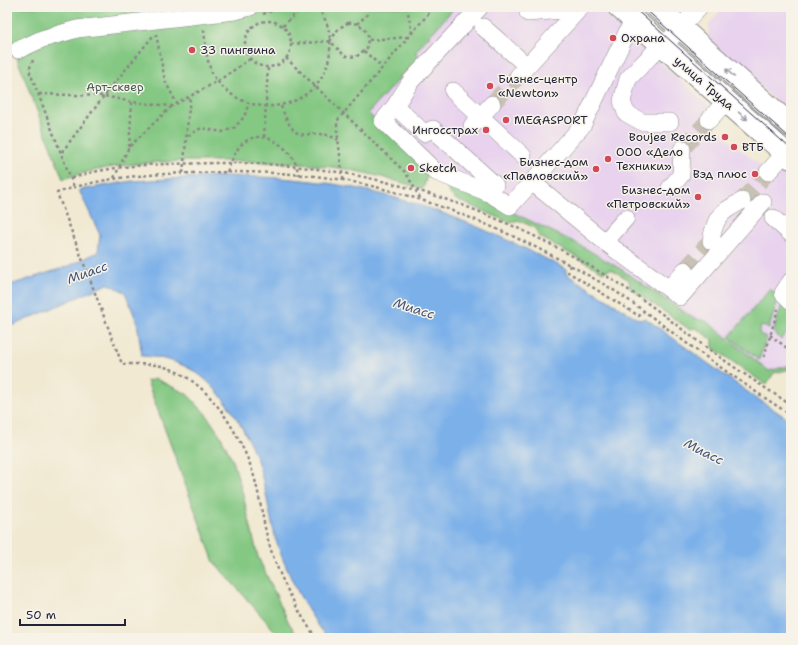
<svg xmlns="http://www.w3.org/2000/svg" width="798" height="645" viewBox="0 0 798 645" font-family="'Shantell Sans',sans-serif">
<style>
.built{fill:#e8d2ee}
.green{fill:#84c883;stroke:#53755f}
.water{fill:#7cb0e9;stroke:#4f6992}
.lines{fill:none;stroke-linecap:round;stroke-linejoin:round}
.minor-tunnel{stroke:#c8c1b4;stroke-width:17;stroke-dasharray:17 8;stroke-linecap:butt}
.minor-casing{stroke:#8a8686;stroke-width:18}
.major-casing{stroke:#8a8686;stroke-width:24}
.path{stroke:#8a8686;stroke-width:2.5;stroke-dasharray:3 3;stroke-linecap:butt}
.minor{stroke:#fff;stroke-width:17}
.major{stroke:#fff;stroke-width:22}
.tram{stroke:#22223b;stroke-width:1}
.oneway{stroke:#9c9ca7}
.poi-dot{fill:#d1495b;stroke:#f7f3e8;stroke-width:1.5}
.labels{text-anchor:middle;stroke-width:3;stroke-linejoin:round;paint-order:stroke}
.poi-label{font-size:12px;fill:#22223b;stroke:#f7f3e8;text-anchor:start}
.street-label{font-size:12px;fill:#22223b;stroke:#f7f3e8}
.park-label{font-size:12px;fill:#445c54;stroke:#f7f3e8}
.water-label{font-size:13px;font-style:italic;fill:#425478;stroke:#f7f3e8}
</style>
<rect width="100%" height="100%" fill="#f7f3e8"/>
<filter id="ink" filterUnits="userSpaceOnUse"><feTurbulence type="fractalNoise" baseFrequency=".025" numOctaves="2"/><feDisplacementMap in="SourceGraphic" scale="8" xChannelSelector="R" yChannelSelector="G"/><feConvolveMatrix kernelMatrix="1 2 1 2 8 2 1 2 1" color-interpolation-filters="sRGB"/></filter>
<filter id="wash" filterUnits="userSpaceOnUse"><feTurbulence type="fractalNoise" baseFrequency=".012" numOctaves="4" result="noise"/><feDisplacementMap in="SourceGraphic" scale="16" xChannelSelector="R" yChannelSelector="G"/><feGaussianBlur stdDeviation="0.9" result="paint"/><feColorMatrix in="noise" values="0 0 0 0 0 0 0 0 0 0 0 0 0 0 0 0 0 1.4 0 .05"/><feComposite in="paint" operator="in"/></filter>
<g filter="url(#wash)">
<rect width="100%" height="100%" fill="#f1e9d2"/>
<path class="built" d="M 455,7 L 598,7 L 709,106 L 703,115 L 730,141 L 762,167 L 779,167 L 791,177 L 791,365 L 769,371 L 706,321 L 693,318 L 619,268 L 576,243 L 464,189 L 426,176 L 368,113 L 406,71 L 411,69 L 416,51 Z
M 723,7 L 791,7 L 791,116 L 709,39 L 709,25 Z"/>
<path class="green" d="M 7,7 L 455,7 L 416,51 L 419,59 L 411,69 L 406,71 L 368,113 L 429,172 L 576,243 L 619,268 L 693,318 L 706,321 L 769,371 L 791,365 L 791,369 L 774,373 L 766,385 L 713,348 L 713,340 L 696,328 L 689,329 L 630,288 L 629,280 L 611,269 L 603,272 L 538,236 L 537,229 L 518,220 L 511,223 L 455,199 L 447,190 L 449,184 L 427,176 L 423,189 C 398,181 372,174 346,169 C 300,162 251,161 204,161 C 157,161 108,164 63,179 L 8,35 Z
M 770,289 L 779,297 L 769,328 L 761,326 L 759,334 L 767,337 L 759,360 L 729,337 Z
M 783,301 L 791,308 L 791,329 L 781,339 L 773,332 Z
M 156,379 L 187,394 L 205,413 L 220,435 L 233,461 L 241,487 L 258,557 L 289,623 L 299,638 L 281,638 L 214,562 L 147,381 Z"/>
<path class="water" d="M 224,176 C 250,177 277,177 303,180 C 399,190 481,225 566,269 L 566,274 L 640,320 L 645,318 L 752,395 L 791,421 L 791,638 L 329,638 C 309,619 284,567 276,540 C 269,514 266,488 258,463 C 248,433 223,391 197,373 C 180,362 162,357 142,356 L 137,322 L 125,292 L 108,284 L 7,328 L 7,286 L 69,266 L 98,252 L 100,235 L 79,190 L 132,181 Z"/>
</g>
<g filter="url(#ink)">
<g class="lines">
<path class="minor-tunnel" d="M 492,104 L 518,76
M 682,149 L 709,120
M 742,201 L 768,172
M 685,270 L 711,241"/>
<g class="minor-casing">
<path id="minor" d="M 528,13 L 562,10 L 564,7
M 633,20 L 582,126 L 532,182 L 605,242 L 680,297 L 763,202
M 483,27 L 527,66
M 661,45 L 628,79 L 622,101 L 626,113 L 642,122 L 670,122
M 663,47 L 699,7
M 18,50 L 42,39 L 77,29 L 235,11 L 250,7
M 518,76 L 581,7
M 453,91 L 523,156
M 395,106 L 383,121 L 436,172 L 489,193 L 495,185 L 433,129 L 424,133 L 395,106 L 411,81 L 480,7
M 709,120 L 725,102
M 472,126 L 492,104
M 768,172 L 785,153
M 670,188 L 681,175 L 682,149
M 489,193 L 510,206 L 532,182
M 773,218 L 791,234
M 711,241 C 715,217 720,212 742,201
M 605,242 L 626,218
M 791,281 L 783,293 L 791,301
M 669,289 L 685,270"/>
</g>
<g class="major-casing">
<path id="major" d="M 619,7 L 791,158
M 657,7 L 791,126"/>
</g>
<path class="path" d="M 407,7 L 412,34
M 263,14 L 284,7
M245 44a23 23 0 1 1 46 0a23 23 0 1 1-46 0Z
M 348,23 C 358,22 365,27 368,37 L 367,48 L 356,57 L 345,56 L 330,41 L 339,28 Z
M 357,24 L 368,14 L 370,7
M 283,26 L 302,7
M 204,30 C 206,47 206,68 218,82 C 261,132 341,99 329,32 C 328,23 322,14 318,7
M 156,34 L 165,81 L 177,104
M 369,40 L 408,37
M 291,44 L 330,41
M 364,51 L 382,67
M 286,58 L 406,173 L 421,200
M 33,60 L 29,70 L 74,187
M 39,94 L 104,96 L 132,102 L 172,106 L 218,81 L 250,59
M 281,106 C 299,155 307,122 338,140
M 188,136 L 201,128 L 222,132 L 234,128 L 244,117 L 249,103
M 264,137 L 268,67
M 129,147 L 132,102
M 62,152 L 104,96 L 153,36
M 227,172 C 231,162 236,147 246,141 C 261,131 279,141 289,153 C 295,159 297,168 299,175
M 183,173 L 190,97
M 72,178 C 117,163 168,164 216,163 C 367,161 501,207 627,289 C 656,308 682,330 710,350 C 736,369 764,387 791,405
M 114,178 L 129,147 L 172,106
M 343,180 L 337,130 L 337,121 L 434,7
M 570,265 L 568,272 L 639,316 L 644,311
M 770,335 L 791,351
M 764,357 L 778,309
M 316,638 C 297,610 280,579 270,547 C 262,521 260,492 251,467 C 235,425 203,373 156,365 C 145,364 133,364 122,364 L 57,193 C 101,177 148,174 195,173 C 244,171 295,172 343,180 C 436,197 530,240 610,288 C 636,304 661,324 685,342 C 720,367 755,392 791,415"/>
<use href="#minor" class="minor"/>
<use href="#major" class="major"/>
<path class="tram" d="M 633,7 L 791,149
M 643,7 L 791,139"/>
</g>
<defs><path id="oneway-shaft" d="M-6 0H5M1.5-3L5.5 0L1.5 3" fill="none" stroke-width="1.6" stroke-linecap="round" stroke-linejoin="round"/></defs>
<g class="oneway">
<use href="#oneway-shaft" transform="translate(730 73) rotate(-138)"/>
<use href="#oneway-shaft" transform="translate(743 116) rotate(40)"/>
</g>
</g>
<g class="poi-dot">
<circle cx="613" cy="38" r="4"/>
<circle cx="192" cy="50" r="4"/>
<circle cx="490" cy="86" r="4"/>
<circle cx="506" cy="120" r="4"/>
<circle cx="486" cy="130" r="4"/>
<circle cx="725" cy="137" r="4"/>
<circle cx="734" cy="147" r="4"/>
<circle cx="608" cy="159" r="4"/>
<circle cx="411" cy="168" r="4"/>
<circle cx="596" cy="169" r="4"/>
<circle cx="755" cy="174" r="4"/>
<circle cx="698" cy="197" r="4"/>
</g>
<g class="labels">
<g class="poi-label">
<text x="621" y="42">Охрана</text>
<text x="200" y="54">33 пингвина</text>
<text x="498" y="83">Бизнес-центр<tspan x="498" dy="14">«Newton»</tspan></text>
<text x="514" y="124">MEGASPORT</text>
<text x="478" y="134" text-anchor="end">Ингосстрах</text>
<text x="717" y="141" text-anchor="end">Boujee Records</text>
<text x="742" y="151">ВТБ</text>
<text x="616" y="156">ООО «Дело<tspan x="616" dy="14">Техники»</tspan></text>
<text x="588" y="166" text-anchor="end">Бизнес-дом<tspan x="588" dy="14">«Павловский»</tspan></text>
<text x="419" y="172">Sketch</text>
<text x="747" y="178" text-anchor="end">Вэд плюс</text>
<text x="690" y="194" text-anchor="end">Бизнес-дом<tspan x="690" dy="14">«Петровский»</tspan></text>
</g>
<g class="street-label">
<text transform="translate(704 83) rotate(41)" y="4">улица Труда</text>
</g>
<g class="park-label">
<text x="115" y="91">Арт-сквер</text>
</g>
<g class="water-label">
<text transform="translate(87 272) rotate(-20)" y="5">Миасс</text>
<text transform="translate(414 308) rotate(17)" y="5">Миасс</text>
<text transform="translate(704 451) rotate(27)" y="5">Миасс</text>
</g>
</g>
<rect width="798" height="645" fill="none" stroke="#f7f3e8" stroke-width="24"/>
<path d="M20 619v6h105v-6" fill="none" stroke="#22223b" stroke-width="2"/>
<text x="26" y="619" font-size="12" fill="#22223b" stroke="#f7f3e8" stroke-width="3" paint-order="stroke">50 m</text>
</svg>
